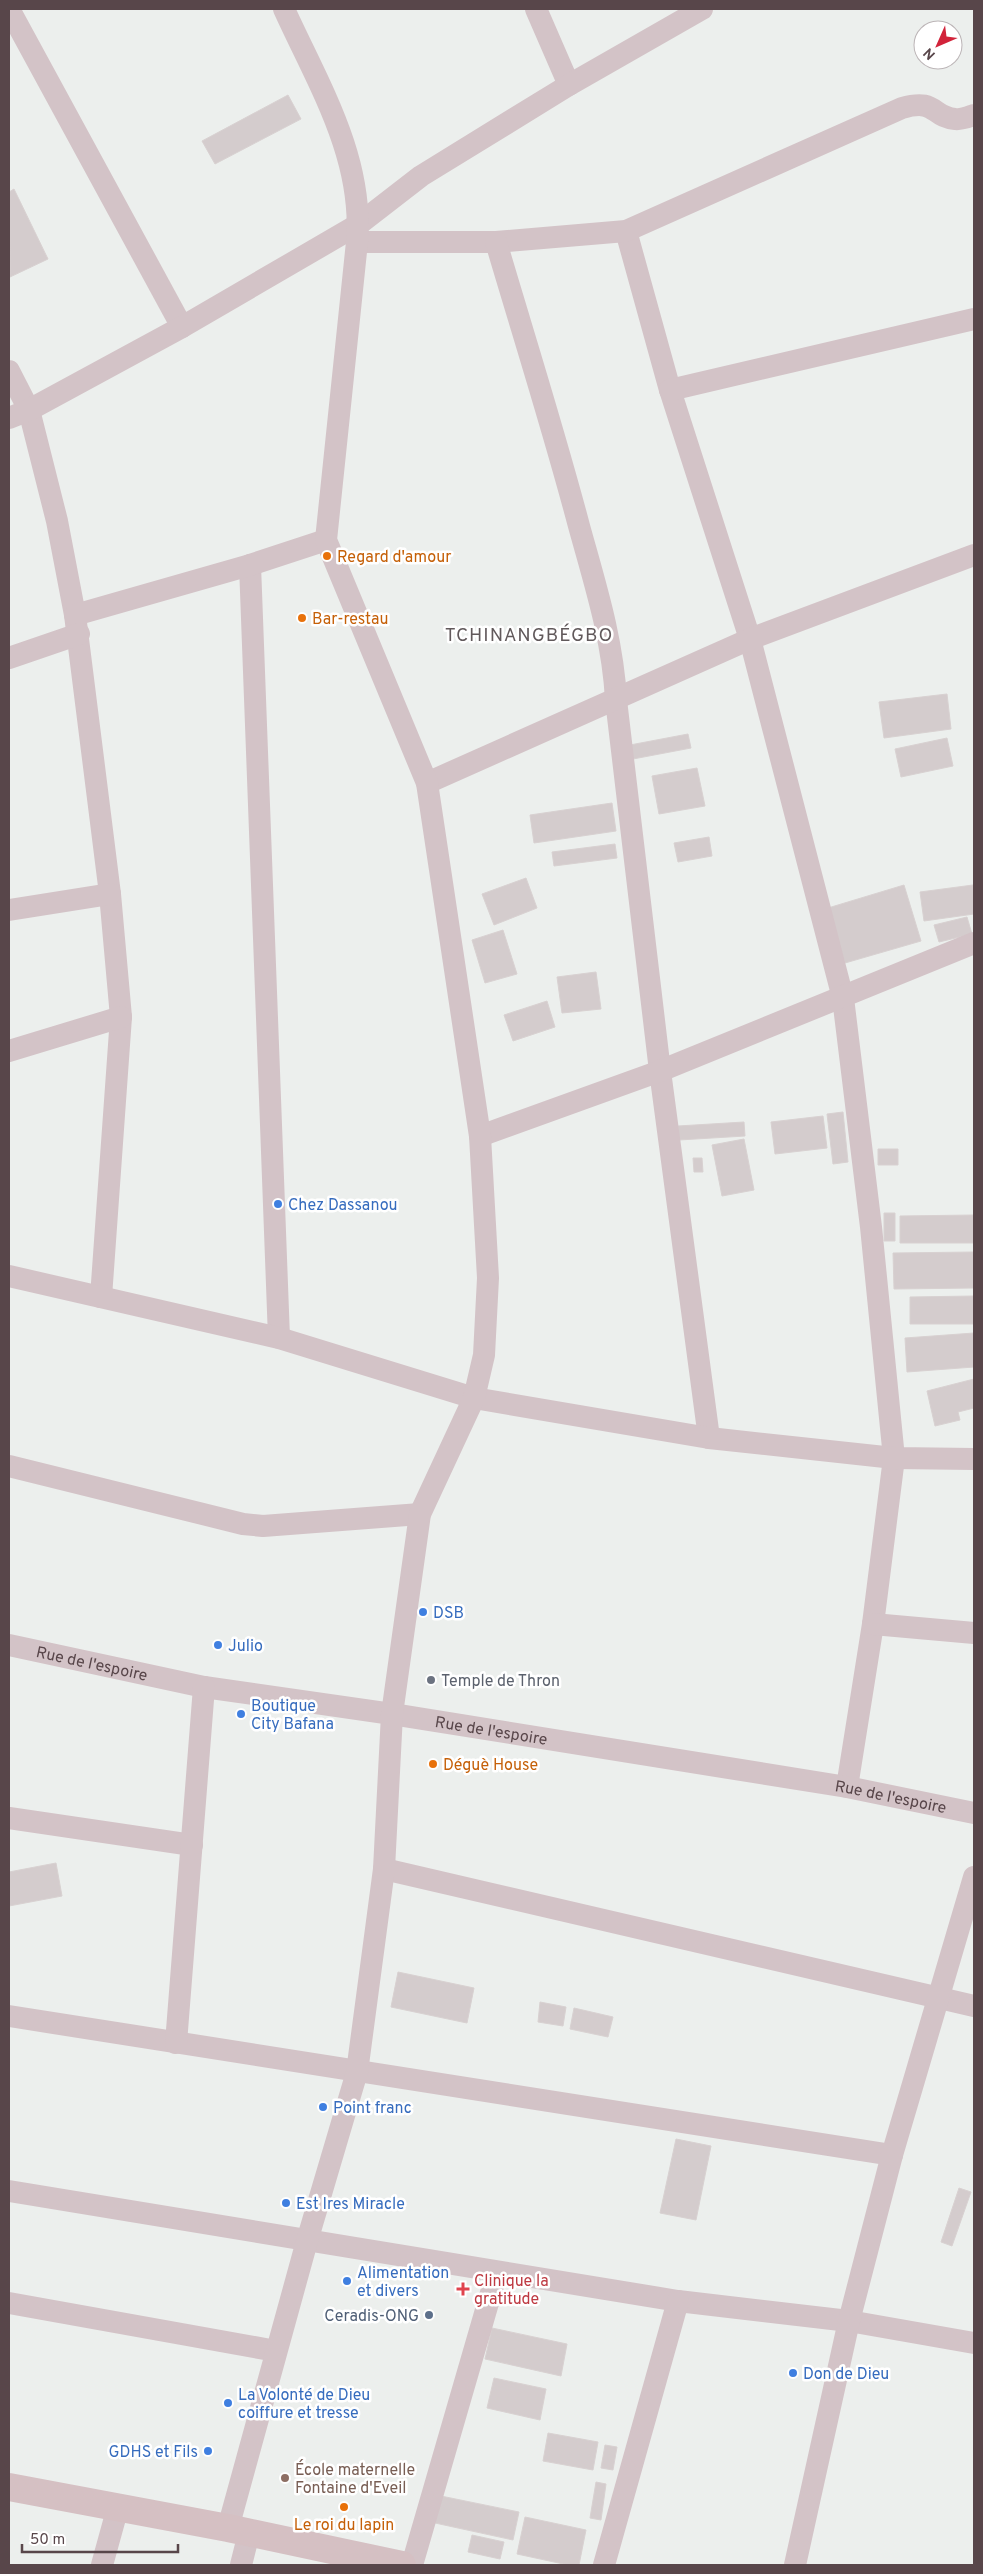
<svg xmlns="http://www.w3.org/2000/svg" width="983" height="2574" viewBox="0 0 983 2574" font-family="Overpass,sans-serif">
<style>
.building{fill:#d4cccd;stroke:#d8d1d1}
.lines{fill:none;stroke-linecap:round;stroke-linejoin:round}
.minor{stroke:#d3c3c7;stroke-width:22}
.secondary{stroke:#d5c0c3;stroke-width:28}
.food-dot{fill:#e8710a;stroke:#fff;stroke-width:2}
.shop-dot{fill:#3f7fe0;stroke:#fff;stroke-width:2}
.worship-dot{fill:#6b7280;stroke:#fff;stroke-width:2}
.health-dot{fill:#e0444e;stroke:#fff;stroke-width:2}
.service-dot{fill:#5c6f8a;stroke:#fff;stroke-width:2}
.education-dot{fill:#8d6e63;stroke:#fff;stroke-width:2}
.labels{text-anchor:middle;stroke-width:5;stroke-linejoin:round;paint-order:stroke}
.food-label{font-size:16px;fill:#c56008;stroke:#fff;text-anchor:start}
.shop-label{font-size:16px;fill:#366cbe;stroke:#fff;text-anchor:start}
.street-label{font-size:16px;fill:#58464a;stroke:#fff}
.worship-label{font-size:16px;fill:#5b616d;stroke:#fff;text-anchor:start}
.health-label{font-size:16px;fill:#be3a42;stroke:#fff;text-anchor:start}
.service-label{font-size:16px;fill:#4e5e75;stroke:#fff;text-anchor:end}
.education-label{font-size:16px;fill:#785e54;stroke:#fff;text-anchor:start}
.quarter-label{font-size:19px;letter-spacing:1px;fill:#61595b;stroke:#fff}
</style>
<rect width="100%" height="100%" fill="#ecefed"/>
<path class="building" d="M 288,95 L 301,119 L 215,164 L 202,141 Z
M 14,189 L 48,259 L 10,277 L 9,192 Z
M 947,694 L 951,729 L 884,738 L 879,702 Z
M 688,734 L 691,748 L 633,759 L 630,745 Z
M 947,738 L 953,766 L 901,777 L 895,749 Z
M 697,768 L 705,806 L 659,814 L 652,776 Z
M 612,803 L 616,831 L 534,843 L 530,815 Z
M 709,837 L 712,856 L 678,862 L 674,843 Z
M 615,844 L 617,858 L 554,866 L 552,852 Z
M 526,878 L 537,908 L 494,925 L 482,894 Z
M 904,885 L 921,941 L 845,963 L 828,908 Z
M 973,885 L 974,914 L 924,921 L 920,892 Z
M 967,917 L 972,934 L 939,942 L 934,925 Z
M 503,930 L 517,974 L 485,983 L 472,940 Z
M 596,972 L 601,1009 L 562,1013 L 557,977 Z
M 547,1001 L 555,1027 L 513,1041 L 504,1015 Z
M 843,1112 L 848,1162 L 833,1164 L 827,1114 Z
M 823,1116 L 827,1148 L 775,1154 L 771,1122 Z
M 744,1122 L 745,1136 L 679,1140 L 678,1126 Z
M 744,1139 L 754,1190 L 722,1196 L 712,1145 Z
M 878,1149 L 898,1149 L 898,1165 L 878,1165 Z
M 693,1158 L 702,1158 L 703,1172 L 694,1172 Z
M 884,1213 L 895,1213 L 895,1241 L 884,1241 Z
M 974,1215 L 974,1243 L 900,1243 L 900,1216 Z
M 974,1252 L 974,1288 L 894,1289 L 893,1253 Z
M 974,1296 L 974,1324 L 910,1324 L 910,1297 Z
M 974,1333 L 974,1367 L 907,1372 L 905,1338 Z
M 974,1379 L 974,1408 L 958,1412 L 960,1420 L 935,1426 L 927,1391 Z
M 56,1863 L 62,1896 L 9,1906 L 9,1872 Z
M 398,1972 L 474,1988 L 467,2023 L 391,2007 Z
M 540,2002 L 566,2007 L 563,2026 L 538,2022 Z
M 574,2008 L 613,2017 L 608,2037 L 570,2029 Z
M 676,2139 L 711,2146 L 696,2220 L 660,2213 Z
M 959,2188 L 971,2192 L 952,2246 L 941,2242 Z
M 492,2328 L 567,2344 L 561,2376 L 485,2359 Z
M 494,2378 L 546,2389 L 540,2420 L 487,2408 Z
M 548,2433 L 598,2442 L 593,2470 L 543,2461 Z
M 605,2445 L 617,2447 L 613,2470 L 601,2468 Z
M 596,2482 L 606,2484 L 601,2520 L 590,2518 Z
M 441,2496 L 519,2512 L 513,2540 L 435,2523 Z
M 525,2517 L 586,2530 L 579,2565 L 568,2565 L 517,2554 Z
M 472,2535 L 504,2542 L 500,2559 L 468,2552 Z"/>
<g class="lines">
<g class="minor">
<path d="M 9,9 L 182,327"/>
<path d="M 536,9 L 569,85"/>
<path d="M 626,231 L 670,390 L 750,639 L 843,998 L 871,1227 L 894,1458 L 873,1624 L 847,1787"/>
<path d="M 357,242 L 496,242 L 626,231 L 902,108 C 937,98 931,117 955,119 C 961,120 968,117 974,115"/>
<path d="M 496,242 C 524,337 554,431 579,526 C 595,584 613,640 616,700 L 660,1071 L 709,1438"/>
<path d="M 9,371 L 29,410 L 57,521 L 75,615 L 110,894 L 121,1017 L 101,1297"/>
<path d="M 670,390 L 974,319"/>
<path d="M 9,418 L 29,410 L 182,327 L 359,224 L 421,176 L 569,85 L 702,9"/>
<path d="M 250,565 L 279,1338"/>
<path d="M 75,615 L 250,565 L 326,540"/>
<path d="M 9,658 L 79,634"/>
<path d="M 427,783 L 750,639 L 974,555"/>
<path d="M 9,910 L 110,894"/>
<path d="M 9,1051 L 121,1017"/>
<path d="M 480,1136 L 660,1071 L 974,943"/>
<path d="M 9,1276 L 279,1338 L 474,1398 L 709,1438 L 894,1458 L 974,1459"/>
<path d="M 9,1466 L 243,1524 L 263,1526 L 420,1514"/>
<path d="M 873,1624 L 974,1633"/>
<path id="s1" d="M 9,1645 L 204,1687 L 392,1714 L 847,1787 L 974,1813"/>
<path d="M 9,1818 L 192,1845"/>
<path d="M 384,1869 L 974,2006"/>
<path d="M 9,2016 L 892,2155"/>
<path d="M 176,2043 L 204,1687"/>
<path d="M 9,2191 L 678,2301 L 849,2321 L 974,2343"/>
<path d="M 9,2303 L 276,2351"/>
<path d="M 228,2528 L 307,2241 L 357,2072 L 384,1869 L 392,1714 L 420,1514 L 474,1398 L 484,1355 L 488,1278 L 480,1136 L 427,783 L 326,540 L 357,242 C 364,157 318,84 284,9"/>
<path d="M 102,2565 L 118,2507"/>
<path d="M 241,2565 L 249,2533"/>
<path d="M 412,2565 L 497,2272"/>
<path d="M 604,2565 L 678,2301"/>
<path d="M 795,2565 L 849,2321 L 892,2155 L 974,1877"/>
</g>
<path class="secondary" d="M 9,2487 L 228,2528 L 402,2565"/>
</g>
<g class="food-dot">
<circle cx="327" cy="556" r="5"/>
<circle cx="302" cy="618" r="5"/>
<circle cx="433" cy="1764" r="5"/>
<circle cx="344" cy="2507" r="5"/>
</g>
<g class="shop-dot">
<circle cx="278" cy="1204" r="5"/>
<circle cx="423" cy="1612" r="5"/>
<circle cx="218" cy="1645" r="5"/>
<circle cx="241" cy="1714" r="5"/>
<circle cx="323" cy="2107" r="5"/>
<circle cx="286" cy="2203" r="5"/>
<circle cx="347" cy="2281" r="5"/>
<circle cx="793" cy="2373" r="5"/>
<circle cx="228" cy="2403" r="5"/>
<circle cx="208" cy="2451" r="5"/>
</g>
<circle class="worship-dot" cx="431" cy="1680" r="5"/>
<path class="health-dot" d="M460.5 2281.5h5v5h5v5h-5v5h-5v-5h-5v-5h5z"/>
<circle class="service-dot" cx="429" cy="2315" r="5"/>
<circle class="education-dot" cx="285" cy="2478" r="5"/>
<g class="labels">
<g class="food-label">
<text x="337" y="562">Regard d'amour</text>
<text x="312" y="624">Bar-restau</text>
<text x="443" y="1770">Déguè House</text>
<text x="344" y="2530" text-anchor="middle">Le roi du lapin</text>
</g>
<g class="shop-label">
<text x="288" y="1210">Chez Dassanou</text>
<text x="433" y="1618">DSB</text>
<text x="228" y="1651">Julio</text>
<text x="251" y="1711">Boutique<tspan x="251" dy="18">City Bafana</tspan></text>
<text x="333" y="2113">Point franc</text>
<text x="296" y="2209">Est Ires Miracle</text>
<text x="357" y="2278">Alimentation<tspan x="357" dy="18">et divers</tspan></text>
<text x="803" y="2379">Don de Dieu</text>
<text x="238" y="2400">La Volonté de Dieu<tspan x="238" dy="18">coiffure et tresse</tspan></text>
<text x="198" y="2457" text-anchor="end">GDHS et Fils</text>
</g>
<g class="street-label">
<text dy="6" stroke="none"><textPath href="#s1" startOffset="85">Rue de l'espoire</textPath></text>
<text dy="6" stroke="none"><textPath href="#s1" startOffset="490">Rue de l'espoire</textPath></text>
<text dy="6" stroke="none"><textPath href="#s1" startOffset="895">Rue de l'espoire</textPath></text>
</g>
<g class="worship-label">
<text x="441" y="1686">Temple de Thron</text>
</g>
<g class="health-label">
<text x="474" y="2286">Clinique la<tspan x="474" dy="18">gratitude</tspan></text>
</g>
<g class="service-label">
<text x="419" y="2321">Ceradis-ONG</text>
</g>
<g class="education-label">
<text x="295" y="2475">École maternelle<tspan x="295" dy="18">Fontaine d'Eveil</tspan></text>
</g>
<g class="quarter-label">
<text x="529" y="641">TCHINANGBÉGBO</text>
</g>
</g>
<rect width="983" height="2574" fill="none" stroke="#58464a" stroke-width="20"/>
<g transform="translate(938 45) rotate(225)"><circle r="24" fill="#ffffff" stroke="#bcb5b7"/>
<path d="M0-4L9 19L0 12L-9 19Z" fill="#d2233a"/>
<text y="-8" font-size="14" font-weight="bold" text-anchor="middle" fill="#58464a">N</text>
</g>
<path d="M22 2544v8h156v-8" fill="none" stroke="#58464a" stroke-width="2.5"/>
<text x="30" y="2544" font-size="15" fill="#58464a" stroke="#ffffff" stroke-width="4" paint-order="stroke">50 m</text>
</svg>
